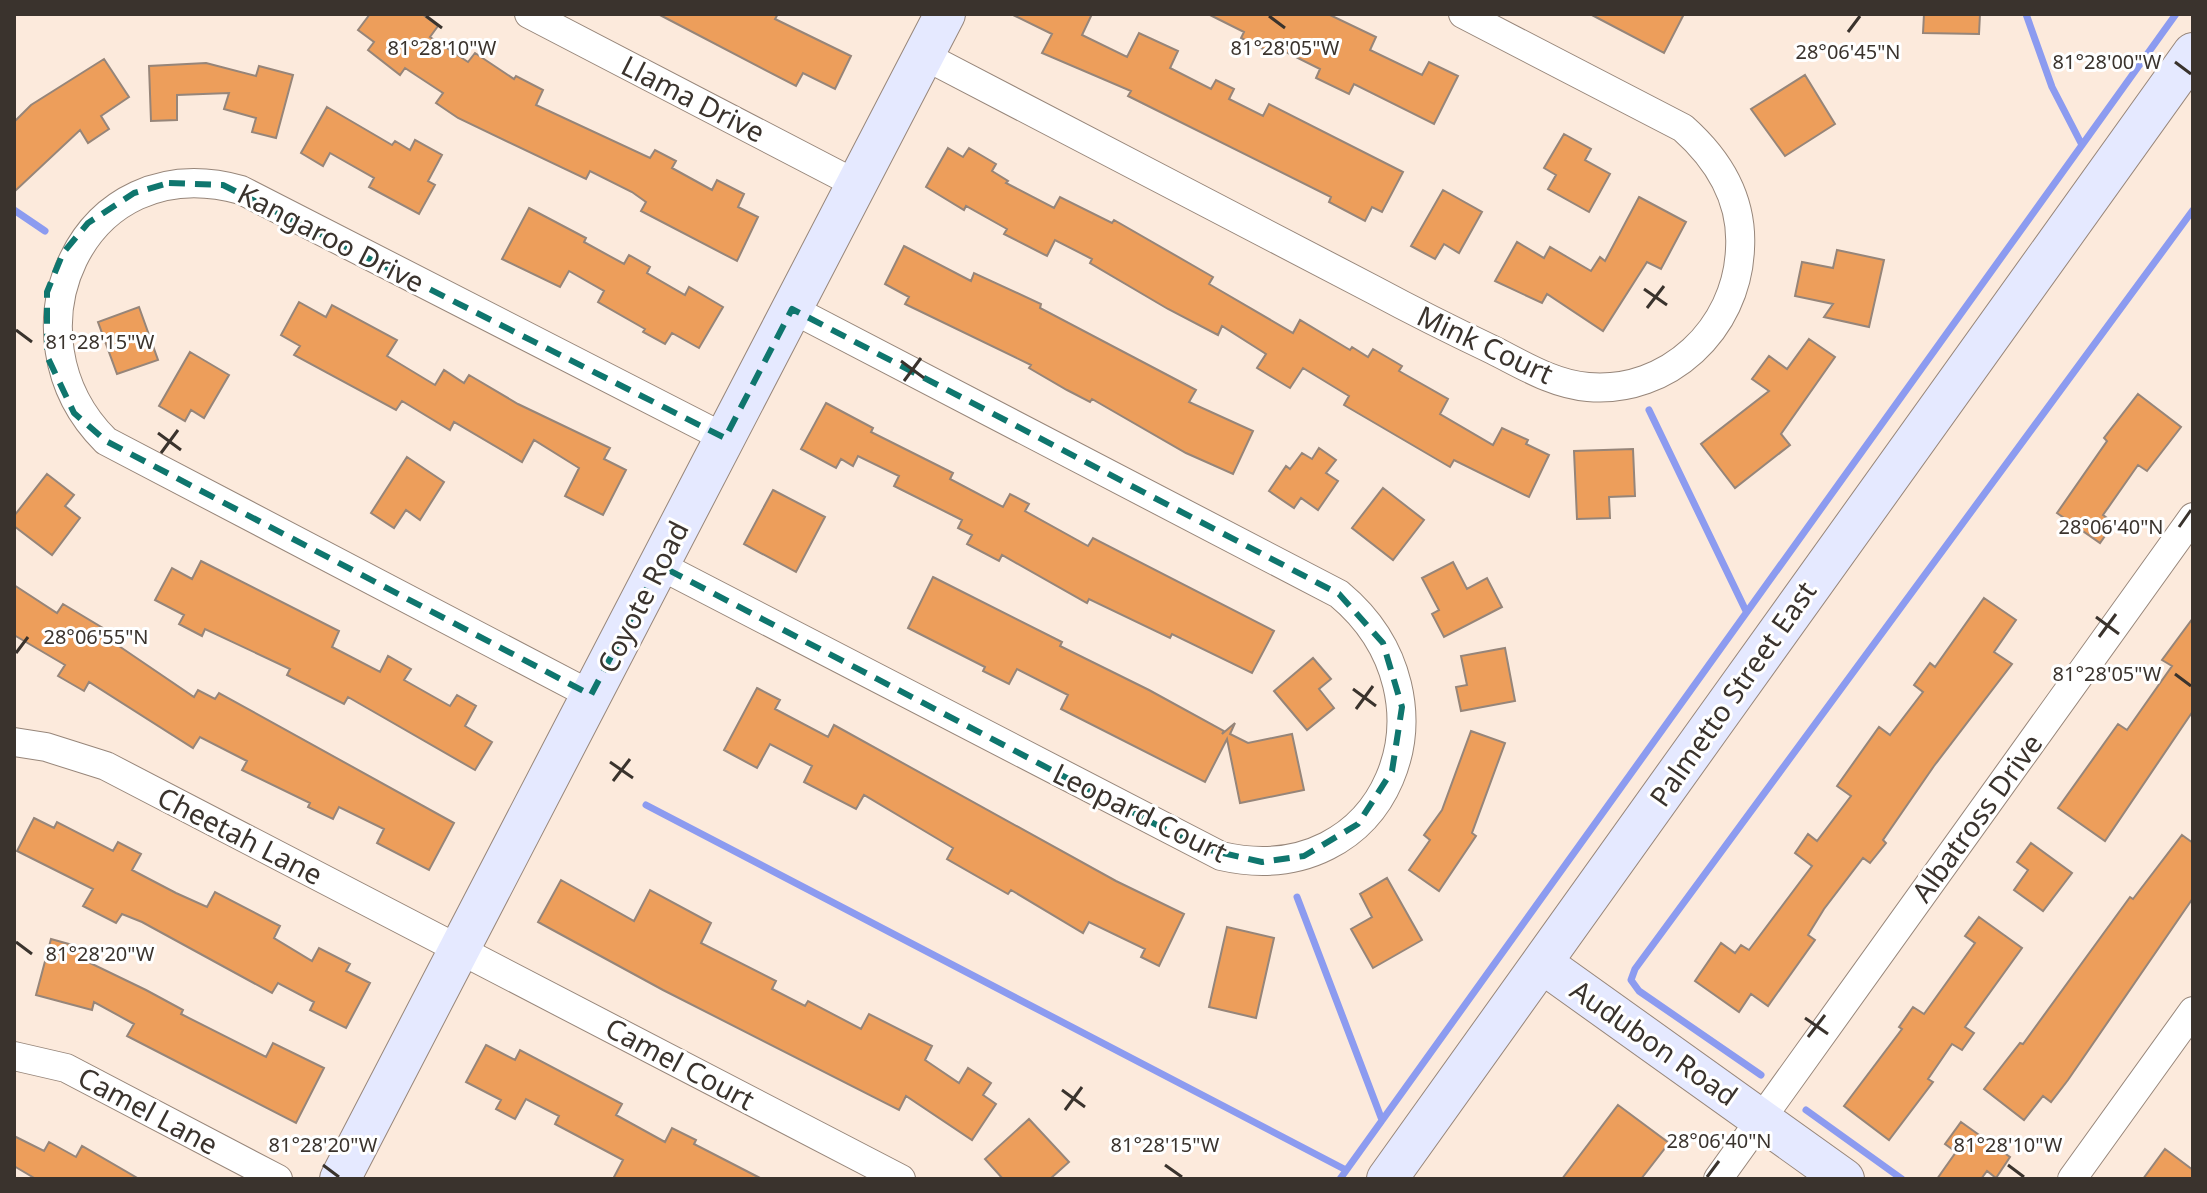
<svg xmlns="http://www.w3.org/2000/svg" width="2207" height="1193" viewBox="0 0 2207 1193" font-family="'Noto Sans',sans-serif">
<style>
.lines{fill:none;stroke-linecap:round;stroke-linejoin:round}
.stream{stroke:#8c9bf0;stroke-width:7}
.building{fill:#ed9e5b;stroke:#968579;stroke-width:2}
.street-casing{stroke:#97867a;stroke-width:30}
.secondary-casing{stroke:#97867a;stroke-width:42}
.street{stroke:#fff;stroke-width:28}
.secondary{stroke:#e5e9ff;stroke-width:40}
.marked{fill:none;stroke:#0f766e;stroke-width:6;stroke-dasharray:16 10;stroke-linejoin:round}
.ticks{fill:none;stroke:#3a332d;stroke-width:3}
.labels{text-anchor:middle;stroke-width:6;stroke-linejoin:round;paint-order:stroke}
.street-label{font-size:28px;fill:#3a332d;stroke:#fff}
.ticks-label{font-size:20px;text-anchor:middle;fill:#3a332d;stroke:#fff;stroke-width:6;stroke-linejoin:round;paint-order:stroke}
</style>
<rect width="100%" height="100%" fill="#fceadc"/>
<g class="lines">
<path class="stream" d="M 2026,14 L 2052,87 L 2082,145
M 14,210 L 45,231
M 1649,410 L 1746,611
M 646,805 L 1346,1170
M 1297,897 L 1382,1120
M 1761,1075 L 1639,991 L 1631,980 L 1635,969 L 2193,210
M 1806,1110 L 1902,1179
M 1340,1179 L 2176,14"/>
</g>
<path class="building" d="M 370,14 L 422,14 L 438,26 L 430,37 L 468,62 L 475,53 L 514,79 L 516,76 L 543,90 L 536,105 L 650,158 L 655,150 L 676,161 L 672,168 L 712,190 L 717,180 L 744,194 L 738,207 L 758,217 L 737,261 L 641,211 L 646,202 L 632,192 L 590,171 L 586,179 L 458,118 L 436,103 L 443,93 L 405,68 L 400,75 L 368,50 L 374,42 L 358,30 Z
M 658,14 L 778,14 L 775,19 L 851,56 L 835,89 L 803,73 L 796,86 Z
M 1011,14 L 1092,14 L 1082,35 L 1127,57 L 1139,33 L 1178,51 L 1170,68 L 1211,89 L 1216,80 L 1234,89 L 1229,99 L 1263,116 L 1269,104 L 1403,172 L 1382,212 L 1372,207 L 1365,221 L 1329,202 L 1331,197 L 1128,96 L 1131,91 L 1042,53 L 1052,34 Z
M 1208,14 L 1328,14 L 1376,37 L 1370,50 L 1422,75 L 1429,62 L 1458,76 L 1434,124 L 1354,84 L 1349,94 L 1316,78 L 1320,69 L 1274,46 L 1271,53 L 1241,38 L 1244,32 Z
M 1590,14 L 1684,14 L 1664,53 Z
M 1924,14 L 1980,14 L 1979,34 L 1923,33 Z
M 104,59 L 129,97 L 101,116 L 109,129 L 88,143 L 80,130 L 14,192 L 14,122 L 31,105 Z
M 206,63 L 256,76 L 259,66 L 293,75 L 276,138 L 252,132 L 256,118 L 224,109 L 229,93 L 177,95 L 177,120 L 151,121 L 149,66 Z
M 1805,75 L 1835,124 L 1785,156 L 1751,109 Z
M 327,107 L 392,145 L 395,141 L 410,150 L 415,140 L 442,155 L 428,181 L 435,185 L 419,214 L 369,187 L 374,178 L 330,153 L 323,166 L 301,153 Z
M 1564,134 L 1591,149 L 1585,160 L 1610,174 L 1589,212 L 1548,189 L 1556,175 L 1544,168 Z
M 948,148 L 963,157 L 969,148 L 996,164 L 992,171 L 1008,181 L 1006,183 L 1054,208 L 1060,197 L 1112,223 L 1114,220 L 1213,277 L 1209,284 L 1293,333 L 1300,320 L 1350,350 L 1352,347 L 1368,357 L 1373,349 L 1402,366 L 1399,371 L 1448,399 L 1440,414 L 1493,445 L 1502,428 L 1528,440 L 1526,444 L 1549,455 L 1529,497 L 1454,460 L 1450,467 L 1344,405 L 1349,396 L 1303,368 L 1290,388 L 1257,368 L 1266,354 L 1222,326 L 1218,335 L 1168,309 L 1090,263 L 1092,259 L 1055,240 L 1047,256 L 1004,234 L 1007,229 L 966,206 L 964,210 L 926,187 Z
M 1443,190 L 1482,212 L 1459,253 L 1444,244 L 1435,259 L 1411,246 Z
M 1639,197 L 1686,222 L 1661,269 L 1647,262 L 1603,331 L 1547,294 L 1542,303 L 1495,281 L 1517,242 L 1544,258 L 1550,247 L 1591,271 L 1600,257 L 1605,261 Z
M 529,208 L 586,238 L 584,242 L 624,264 L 629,255 L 650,267 L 647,273 L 685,295 L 689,287 L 723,307 L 699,348 L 672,333 L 665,344 L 643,332 L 645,329 L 598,302 L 604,291 L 569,271 L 560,287 L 502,259 Z
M 904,246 L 971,281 L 974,273 L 1041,304 L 1040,308 L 1196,390 L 1189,402 L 1253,431 L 1233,474 L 1186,453 L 1092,399 L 1090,402 L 1067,390 L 1029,368 L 1031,365 L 905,304 L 909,297 L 885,284 Z
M 1837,250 L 1884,260 L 1869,327 L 1824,317 L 1833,304 L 1795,296 L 1802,262 L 1833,268 Z
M 299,302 L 326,317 L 332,305 L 397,340 L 387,356 L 435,385 L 444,370 L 464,383 L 469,375 L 518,404 L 610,448 L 604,459 L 626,470 L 603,515 L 565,496 L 579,468 L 534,440 L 522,462 L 454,422 L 450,430 L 402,401 L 396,410 L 294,355 L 300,346 L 281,335 Z
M 139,307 L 158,360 L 117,374 L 98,322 Z
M 1809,339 L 1835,357 L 1781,434 L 1790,445 L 1735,488 L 1701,444 L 1769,391 L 1752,379 L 1769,356 L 1787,369 Z
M 190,352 L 229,375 L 204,418 L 191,410 L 185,421 L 159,406 Z
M 2138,394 L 2181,427 L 2147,471 L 2138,465 L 2103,515 L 2114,523 L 2100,543 L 2057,513 L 2107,441 L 2104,438 Z
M 826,403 L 873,428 L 871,432 L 953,473 L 950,479 L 1003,507 L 1010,494 L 1029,504 L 1025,511 L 1088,546 L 1093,538 L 1274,631 L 1252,673 L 1172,634 L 1170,638 L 1089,599 L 1087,603 L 1002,555 L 999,561 L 967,544 L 972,535 L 958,528 L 962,520 L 894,486 L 899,476 L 858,456 L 853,466 L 841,459 L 836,468 L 801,449 Z
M 1319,448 L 1336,460 L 1326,473 L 1338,481 L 1318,510 L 1301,498 L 1294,508 L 1269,491 L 1286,466 L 1290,469 L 1302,453 L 1312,459 Z
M 1633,449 L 1635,496 L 1609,497 L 1610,518 L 1577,519 L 1574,451 Z
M 407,457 L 444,482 L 420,520 L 406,510 L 394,528 L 371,513 Z
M 47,474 L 74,495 L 65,506 L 80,518 L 52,555 L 14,526 L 14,516 Z
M 1383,488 L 1424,520 L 1393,560 L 1352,528 Z
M 773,490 L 825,517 L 796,572 L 744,544 Z
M 201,561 L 339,631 L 332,647 L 380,672 L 388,656 L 411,669 L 404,680 L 450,706 L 457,695 L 476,706 L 465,726 L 492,742 L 475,770 L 348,697 L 344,704 L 287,675 L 290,669 L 205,629 L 202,636 L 179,624 L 184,615 L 155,600 L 172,568 L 192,579 Z
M 1453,562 L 1467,589 L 1487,578 L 1502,607 L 1444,637 L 1432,614 L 1439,610 L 1422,578 Z
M 933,577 L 1062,642 L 1060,646 L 1149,690 L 1224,731 L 1222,734 L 1235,723 L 1230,734 L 1248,743 L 1292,734 L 1304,790 L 1240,803 L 1227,739 L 1205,782 L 1061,709 L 1068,695 L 1017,669 L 1009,684 L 983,671 L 985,667 L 908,628 Z
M 14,585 L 57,613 L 63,604 L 116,636 L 113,642 L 194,697 L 198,690 L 215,699 L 219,693 L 454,823 L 429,870 L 377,843 L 384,829 L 339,807 L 333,819 L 308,807 L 310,803 L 242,770 L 247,761 L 200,737 L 193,748 L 89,682 L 84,691 L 58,676 L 65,665 L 14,635 Z
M 1984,598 L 2016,620 L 1994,652 L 2012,664 L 1934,766 L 1883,840 L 1886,843 L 1870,863 L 1863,858 L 1824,909 L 1808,935 L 1815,940 L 1768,1006 L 1751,994 L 1739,1012 L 1695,981 L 1721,943 L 1735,953 L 1741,945 L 1749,950 L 1812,866 L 1795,853 L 1808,834 L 1817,841 L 1851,796 L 1837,786 L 1879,727 L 1890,735 L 1923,692 L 1914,685 L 1930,663 L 1935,667 Z
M 2193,618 L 2193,711 L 2105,841 L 2058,808 L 2118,724 L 2127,730 L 2172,666 L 2162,660 Z
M 1505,648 L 1515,701 L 1461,711 L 1456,687 L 1467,685 L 1461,656 Z
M 1313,658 L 1331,679 L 1319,689 L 1334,708 L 1307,730 L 1274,691 Z
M 757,688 L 780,700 L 775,709 L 828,737 L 834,725 L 1116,881 L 1184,914 L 1159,966 L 1141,957 L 1145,949 L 1089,922 L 1083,933 L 1011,890 L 1008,894 L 947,859 L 953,848 L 864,795 L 856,809 L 804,782 L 812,766 L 770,744 L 757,768 L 724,750 Z
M 1471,731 L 1505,743 L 1472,833 L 1476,836 L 1439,891 L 1409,870 L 1430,840 L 1424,835 L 1442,810 Z
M 34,818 L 54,828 L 57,822 L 113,851 L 118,842 L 141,854 L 132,870 L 176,893 L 207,907 L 215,892 L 280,926 L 274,938 L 312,961 L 319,948 L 350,964 L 346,971 L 370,983 L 346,1028 L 310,1010 L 314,1002 L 278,983 L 272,993 L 142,922 L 122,914 L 116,923 L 83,906 L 93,889 L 17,851 Z
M 2182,835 L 2193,843 L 2193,898 L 2068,1080 L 2051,1102 L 2043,1096 L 2024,1120 L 1984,1089 L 2020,1043 L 2023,1044 L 2130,897 L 2133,899 Z
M 2031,843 L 2072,873 L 2043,911 L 2014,890 L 2028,870 L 2017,862 Z
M 1387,878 L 1422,940 L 1373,968 L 1351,929 L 1372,917 L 1360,894 Z
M 561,880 L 634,921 L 650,890 L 711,923 L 701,943 L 776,981 L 772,989 L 805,1006 L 808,1001 L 861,1029 L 869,1014 L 932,1046 L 925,1060 L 959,1083 L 968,1068 L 991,1083 L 983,1095 L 996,1104 L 972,1140 L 906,1096 L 899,1110 L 663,990 L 538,922 Z
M 1979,917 L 2022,948 L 1965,1027 L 1974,1033 L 1962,1050 L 1952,1044 L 1928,1079 L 1933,1082 L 1889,1140 L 1844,1106 L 1902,1029 L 1899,1027 L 1913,1007 L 1924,1014 L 1975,943 L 1965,936 Z
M 1227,927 L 1274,938 L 1256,1018 L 1209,1007 Z
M 51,939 L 94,951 L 90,963 L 146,990 L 183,1010 L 181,1014 L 266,1057 L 273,1043 L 324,1068 L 296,1123 L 127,1036 L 134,1024 L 94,1002 L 92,1010 L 36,995 Z
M 486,1045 L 515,1060 L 520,1050 L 622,1104 L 616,1115 L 665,1142 L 672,1128 L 696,1140 L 694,1144 L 762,1179 L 613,1179 L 623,1160 L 555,1124 L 559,1116 L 526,1099 L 515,1119 L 496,1109 L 501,1100 L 466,1082 Z
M 1618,1105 L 1669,1143 L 1641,1179 L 1562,1179 Z
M 1029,1119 L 1069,1162 L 1050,1179 L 1003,1179 L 985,1159 Z
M 1961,1122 L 2010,1157 L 1996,1178 L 1987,1171 L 1981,1179 L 1937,1179 L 1956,1152 L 1945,1144 Z
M 14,1136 L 44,1151 L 49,1142 L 76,1157 L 82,1146 L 139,1179 L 36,1179 L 14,1166 Z
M 2165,1149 L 2193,1170 L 2193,1179 L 2143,1179 Z"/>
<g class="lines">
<g class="street-casing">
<path id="street" d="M 529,14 L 856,184
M 923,55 C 1073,133 1224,212 1374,290 C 1413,311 1453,331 1493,350 C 1523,365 1553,384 1588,387 C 1668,394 1737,329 1740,249 C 1743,200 1719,160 1683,128 L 1463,14
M 659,565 L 1221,856 C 1387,894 1465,699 1339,594 L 792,309
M 591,695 L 106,441 C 0,336 80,145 241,190 L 725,438
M 14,742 L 46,747 L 106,766 L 901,1179
M 14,1056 L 66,1068 L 278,1179
M 1718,1179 L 2193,517
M 2072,1179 L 2193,1011"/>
</g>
<g class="secondary-casing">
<path id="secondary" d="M 1542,963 L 1844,1179
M 340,1179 L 945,14
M 1387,1179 C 1656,804 1923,427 2193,53"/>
</g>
<use href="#street" class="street"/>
<use href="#secondary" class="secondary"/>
</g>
<path class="marked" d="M 169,183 L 223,185 L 725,438 L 792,309 L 1339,594 L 1383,643 L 1402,707 L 1392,771 L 1358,824 L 1304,856 L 1262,862 L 1201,848 L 659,565 L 591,695 L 106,441 L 74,413 L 47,356 L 47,292 L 63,253 L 88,223 L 134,193 Z"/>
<path class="ticks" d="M 426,16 L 442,28M 1269,16 L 1285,28M 1848,32 L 1860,16M 2175,62 L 2191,74M 1644,289 L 1667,305M 1647,308 L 1664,286M 16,330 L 32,342M 901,361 L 924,378M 904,381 L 921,358M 158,433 L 181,450M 161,453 L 178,430M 2179,527 L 2191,510M 2096,617 L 2119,634M 2099,637 L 2116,614M 16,653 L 28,637M 2175,674 L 2191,686M 1353,689 L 1376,706M 1356,709 L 1373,686M 610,762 L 633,778M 613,781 L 630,759M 16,942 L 32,954M 1805,1018 L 1828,1034M 1808,1037 L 1825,1015M 1062,1090 L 1085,1107M 1065,1110 L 1082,1087M 323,1165 L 339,1177M 1165,1165 L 1182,1177M 2008,1165 L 2024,1177M 1707,1177 L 1719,1161"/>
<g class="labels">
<g class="street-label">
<text transform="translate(693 99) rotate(27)" y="10">Llama Drive</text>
<text transform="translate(331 238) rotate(27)" y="10">Kangaroo Drive</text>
<text transform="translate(1485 345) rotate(25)" y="10">Mink Court</text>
<text transform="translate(643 597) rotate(-63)" y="10">Coyote Road</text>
<text transform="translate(1733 694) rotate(-55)" y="10">Palmetto Street East</text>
<text transform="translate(1140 813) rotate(26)" y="10">Leopard Court</text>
<text transform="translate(1977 818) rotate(-54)" y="10">Albatross Drive</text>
<text transform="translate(240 836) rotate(27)" y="10">Cheetah Lane</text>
<text transform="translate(1654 1043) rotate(35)" y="10">Audubon Road</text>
<text transform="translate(680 1064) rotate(28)" y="10">Camel Court</text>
<text transform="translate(148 1111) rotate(28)" y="10">Camel Lane</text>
</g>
</g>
<g class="ticks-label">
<text x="442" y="55">81°28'10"W</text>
<text x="1285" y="55">81°28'05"W</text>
<text x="1848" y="59">28°06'45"N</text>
<text x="2107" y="69">81°28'00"W</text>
<text x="100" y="349">81°28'15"W</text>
<text x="2111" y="534">28°06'40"N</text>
<text x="96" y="644">28°06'55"N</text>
<text x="2107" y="681">81°28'05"W</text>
<text x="100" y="961">81°28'20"W</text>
<text x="1719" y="1148">28°06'40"N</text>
<text x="323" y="1152">81°28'20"W</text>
<text x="1165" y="1152">81°28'15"W</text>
<text x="2008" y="1152">81°28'10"W</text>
</g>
<rect width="2207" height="1193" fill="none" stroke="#3a332d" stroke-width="32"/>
</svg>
